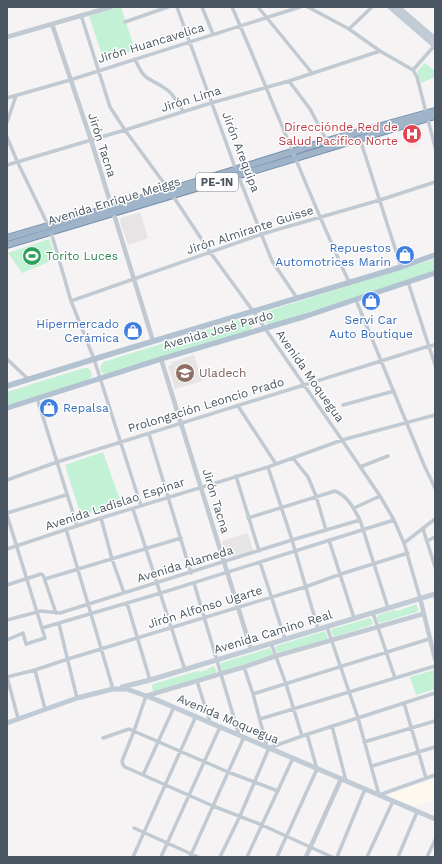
<svg xmlns="http://www.w3.org/2000/svg" width="442" height="864" viewBox="0 0 442 864" font-family="'Work Sans',sans-serif">
<style>
.commercial{fill:#fdf9ef}
.education{fill:#e6e4e5}
.medical{fill:#fce8e6}
.green{fill:#c3f1d5}
.lines{fill:none;stroke-linecap:round;stroke-linejoin:round}
.trunk-casing{stroke:#7690ad;stroke-width:8}
.minor{stroke:#c1cad2;stroke-width:3.5}
.tertiary{stroke:#c1cad2;stroke-width:4.5}
.secondary{stroke:#c1cbd6;stroke-width:5}
.primary{stroke:#b3c2d1;stroke-width:5.5}
.trunk{stroke:#9fb4c9;stroke-width:6}
.labels{text-anchor:middle;stroke-width:3;stroke-linejoin:round;paint-order:stroke}
.shield{fill:#fff;stroke:#808990;stroke-width:1}
.shield-label{font-size:11px;font-weight:bold;fill:#4a5661}
.street-label{font-size:12px;fill:#4a5661;stroke:#fff}
.health-label{font-size:12px;fill:#be3a42;stroke:#fff;text-anchor:end}
.shop-label{font-size:12px;fill:#366cbe;stroke:#fff;text-anchor:end}
.leisure-label{font-size:12px;fill:#27864d;stroke:#fff;text-anchor:start}
.education-label{font-size:12px;fill:#785e54;stroke:#fff;text-anchor:start}
</style>
<rect width="100%" height="100%" fill="#f5f3f3"/>
<path class="commercial" d="M 435,779 L 435,800 L 416,806 L 390,798 L 389,794 Z"/>
<path class="education" d="M 140,212 L 148,238 L 128,245 L 120,221 L 121,218 Z
M 194,355 L 202,381 L 175,389 L 168,366 L 171,365 L 172,362 Z
M 248,533 L 253,551 L 227,558 L 222,541 Z"/>
<path class="medical" d="M 417,123 L 422,139 L 418,141 L 419,146 L 408,149 L 403,128 Z"/>
<path class="green" d="M 117,7 L 121,7 L 135,50 L 104,61 L 89,16 Z
M 425,63 L 435,71 L 435,77 L 421,83 L 417,72 Z
M 49,239 L 56,259 L 22,273 L 8,253 Z
M 435,259 L 435,272 L 270,324 L 264,323 L 262,317 L 263,314 L 268,311 Z
M 245,318 L 249,318 C 253,321 254,326 250,330 L 105,374 L 101,372 L 100,368 L 103,362 Z
M 84,368 L 88,368 L 91,372 L 92,376 L 88,380 L 7,405 L 7,392 Z
M 103,452 L 121,503 L 81,516 L 65,465 Z
M 416,604 L 419,610 L 417,612 L 380,623 L 378,622 L 377,617 L 378,615 L 394,610 L 398,611 Z
M 370,618 L 373,623 L 372,625 L 334,637 L 331,631 L 332,629 Z
M 325,631 L 328,637 L 327,639 L 278,653 L 277,652 L 275,648 L 276,646 Z
M 270,648 L 273,654 L 271,656 L 223,671 L 220,665 L 221,663 Z
M 214,666 L 217,671 L 216,673 L 157,692 L 153,691 L 152,686 L 153,684 L 197,671 C 204,673 208,668 214,666 Z
M 434,670 L 435,689 L 416,695 L 410,677 Z"/>
<g class="lines">
<g class="trunk-casing">
<path id="trunk" d="M 7,238 L 157,194 L 327,141 L 435,111
M 7,245 L 435,116"/>
</g>
<path class="minor" d="M 177,7 L 236,170
M 202,7 L 213,34
M 232,7 C 272,98 307,192 349,282
M 258,7 L 312,73
M 308,7 L 349,29 L 380,51 L 413,70 L 417,77 L 435,147
M 81,15 L 110,107 L 125,130 L 169,190 L 210,252 L 253,311 L 342,440 L 380,496 L 394,520 L 404,543 L 420,598
M 125,22 L 168,7
M 349,29 L 372,7
M 135,59 C 145,82 147,76 166,89 C 174,94 178,104 183,111
M 413,70 L 435,45
M 289,81 L 310,109 L 327,141
M 7,98 L 70,80 L 300,7
M 7,122 L 16,96
M 7,137 L 17,161 L 48,225
M 360,139 L 401,267
M 7,165 L 125,130 L 211,103 L 289,81 L 380,51
M 238,175 L 272,261 L 297,298
M 51,232 L 71,301 L 94,359 L 141,506
M 408,282 L 435,365
M 356,300 L 424,465 L 435,488
M 71,301 L 262,234 L 380,200 L 435,182
M 7,359 L 28,379
M 37,398 L 77,526
M 343,405 L 394,391
M 238,406 L 276,464
M 149,434 L 191,573
M 293,458 L 308,477 L 316,496 L 326,530
M 268,467 L 292,540 L 318,629
M 360,467 L 388,456
M 236,476 L 259,551
M 7,480 L 57,462 L 429,346 L 435,345
M 354,508 L 380,496
M 133,509 L 185,670
M 7,513 L 66,495
M 7,515 L 45,638 L 26,644 L 23,633 L 7,640
M 101,518 L 112,559 L 124,593
M 248,518 L 335,491 C 348,496 354,509 360,520
M 66,529 L 113,689
M 423,529 L 435,567
M 329,540 L 354,618
M 427,541 L 435,537
M 404,543 L 435,519
M 7,549 L 101,518 L 268,467 L 342,440 L 435,415
M 260,562 L 285,639
M 45,579 L 181,538
M 194,583 L 239,735
M 7,585 L 41,574 L 43,575 L 56,613
M 127,603 L 150,680
M 373,613 L 395,678
M 7,620 L 41,611 L 60,613 L 292,540 L 360,520 L 388,608
M 59,624 L 77,698
M 327,627 L 358,718 L 379,795 L 435,775
M 42,628 L 161,593 L 394,520
M 271,643 L 286,684 L 302,736
M 244,667 L 253,694 L 267,747
M 35,670 L 45,709
M 7,677 L 35,670 L 68,659 L 305,587 L 341,574 L 408,553
M 7,677 L 18,718
M 197,681 L 210,722
M 253,694 L 429,639
M 146,696 L 134,731 L 122,761 L 123,765 L 125,767 L 213,806 L 262,825 L 332,857
M 404,703 L 426,778
M 260,719 L 435,666
M 332,726 L 346,781
M 103,738 L 129,729 L 228,772 L 278,791
M 364,742 L 435,721
M 372,766 L 435,747
M 143,775 L 174,707
M 134,828 L 198,857
M 133,857 L 196,716
M 161,857 L 220,727
M 190,857 L 244,737
M 220,857 L 240,816 L 269,748 L 302,736 L 435,693
M 247,857 L 293,758
M 277,857 L 317,769 L 307,734
M 337,857 L 365,789
M 367,857 L 393,801
M 398,857 L 417,812
M 427,857 L 435,840"/>
<path class="tertiary" d="M 52,24 L 91,140 L 153,341
M 7,37 L 111,7
M 161,359 L 251,649
M 420,598 L 435,659
M 146,696 L 244,667 L 276,656 L 423,614
M 306,857 L 341,779"/>
<path class="secondary" d="M 390,7 L 435,46
M 398,7 L 435,39
M 122,687 L 150,680 L 435,594
M 7,723 L 77,698 L 113,689 L 127,689 L 157,700 L 435,819"/>
<path class="primary" d="M 7,386 L 114,353 L 401,267 L 435,255
M 7,408 L 161,359 L 306,316 L 435,273"/>
<use href="#trunk" class="trunk"/>
</g>
<defs>
<g id="hospital-disc" transform="scale(1)"><circle r="9.5" fill="#e0444e" stroke="#fff"/><path d="M-5-5h3v3.5h4V-5h3V5h-3V1.5h-4V5h-3Z" fill="#fff"/></g>
<g id="shop-disc" transform="scale(1)"><circle r="9.5" fill="#3f7fe0" stroke="#fff"/><path d="M-5-2.5h2.3a2.7 3.5 0 0 1 5.4 0H5L5.5 6h-11ZM-1.5-2.5h3a1.5 2.3 0 0 0-3 0Z" fill="#fff"/></g>
<g id="stadium-disc" transform="scale(1)"><circle r="9.5" fill="#2e9e5b" stroke="#fff"/><path d="M0-5a6.5 5 0 1 0 0 10a6.5 5 0 1 0 0-10ZM-3.5-1.8h7v3.6h-7Z" fill="#fff"/></g>
<g id="university-disc" transform="scale(1)"><circle r="9.5" fill="#8d6e63" stroke="#fff"/><path d="M0-5L7-2L0 1L-7-2ZM-4 1L0 2.5L4 1V4Q0 6-4 4Z" fill="#fff"/></g>
</defs>
<g fill-rule="evenodd">
<use href="#hospital-disc" x="412" y="134"/>
<use href="#shop-disc" x="405" y="255"/>
<use href="#stadium-disc" x="32" y="256"/>
<use href="#shop-disc" x="371" y="301"/>
<use href="#shop-disc" x="133" y="331"/>
<use href="#university-disc" x="185" y="373"/>
<use href="#shop-disc" x="49" y="408"/>
</g>
<g class="labels">
<rect class="shield" x="196" y="173" width="42" height="18" rx="3"/>
<g class="shield-label">
<text x="217" y="186">PE-1N</text>
</g>
<g class="street-label">
<text transform="translate(151 43) rotate(-17)" y="4">Jirón Huancavelica</text>
<text transform="translate(191 99) rotate(-17)" y="4">Jirón Lima</text>
<text transform="translate(102 145) rotate(72)" y="4">Jirón Tacna</text>
<text transform="translate(241 152) rotate(69)" y="4">Jirón Arequipa</text>
<text transform="translate(114 201) rotate(-17)" y="4">Avenida Enrique Meiggs</text>
<text transform="translate(250 230) rotate(-18)" y="4">Jirón Almirante Guisse</text>
<text transform="translate(218 330) rotate(-16)" y="4">Avenida José Pardo</text>
<text transform="translate(310 376) rotate(55)" y="4">Avenida Moquegua</text>
<text transform="translate(206 405) rotate(-17)" y="4">Prolongación Leoncio Prado</text>
<text transform="translate(216 501) rotate(73)" y="4">Jirón Tacna</text>
<text transform="translate(115 504) rotate(-18)" y="4">Avenida Ladislao Espinar</text>
<text transform="translate(185 564) rotate(-17)" y="4">Avenida Alameda</text>
<text transform="translate(205 607) rotate(-17)" y="4">Jirón Alfonso Ugarte</text>
<text transform="translate(273 632) rotate(-17)" y="4">Avenida Camino Real</text>
<text transform="translate(228 719) rotate(23)" y="4">Avenida Moquegua</text>
</g>
<g class="health-label">
<text x="398" y="131">Direcciónde Red de<tspan x="398" dy="14">Salud Pacífico Norte</tspan></text>
</g>
<g class="shop-label">
<text x="391" y="252">Repuestos<tspan x="391" dy="14">Automotrices Marin</tspan></text>
<text x="371" y="324" text-anchor="middle">Servi Car<tspan x="371" dy="14">Auto Boutique</tspan></text>
<text x="119" y="328">Hipermercado<tspan x="119" dy="14">Cerámica</tspan></text>
<text x="63" y="412" text-anchor="start">Repalsa</text>
</g>
<g class="leisure-label">
<text x="46" y="260">Torito Luces</text>
</g>
<g class="education-label">
<text x="199" y="377">Uladech</text>
</g>
</g>
<rect width="442" height="864" fill="none" stroke="#4a5661" stroke-width="16"/>
</svg>
